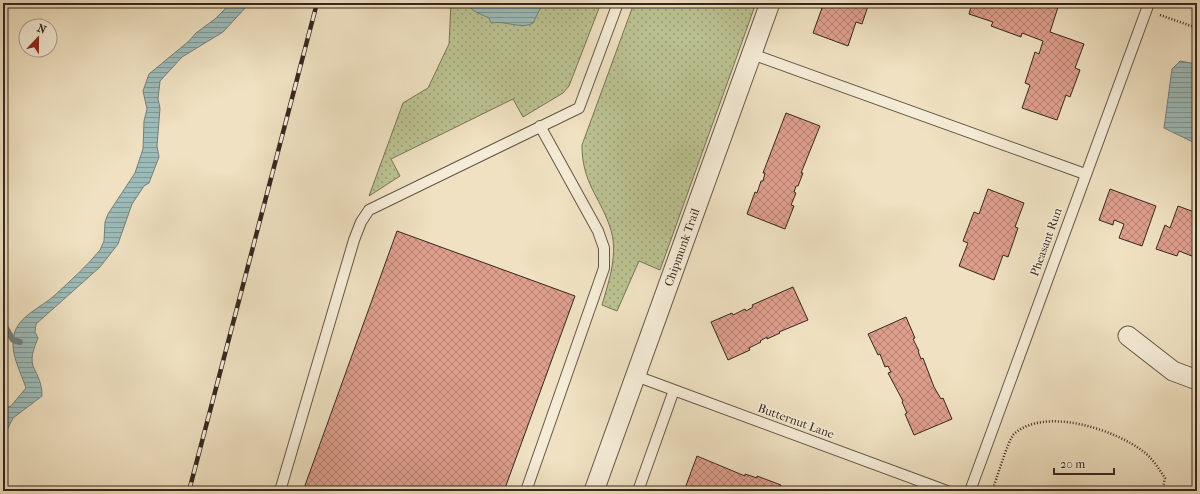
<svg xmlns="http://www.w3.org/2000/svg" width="1200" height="494" viewBox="0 0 1200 494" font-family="'IM FELL French Canon',serif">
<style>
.grass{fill:url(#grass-dots);stroke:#787458}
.water{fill:url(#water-rules);stroke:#73807c}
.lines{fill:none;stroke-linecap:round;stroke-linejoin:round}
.stream{stroke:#73807c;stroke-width:6}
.building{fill:url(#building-cross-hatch);stroke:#362720}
.service-casing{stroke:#645648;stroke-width:12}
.minor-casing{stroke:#645648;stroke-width:21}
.path{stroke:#362720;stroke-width:2.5;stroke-dasharray:1 2;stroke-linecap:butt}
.service{stroke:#f5ecd7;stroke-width:10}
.minor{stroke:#f5ecd7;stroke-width:19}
.rail-casing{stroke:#362720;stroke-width:4.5}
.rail{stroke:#f5ecd7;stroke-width:3;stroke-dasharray:9;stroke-linecap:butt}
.labels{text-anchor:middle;stroke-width:3;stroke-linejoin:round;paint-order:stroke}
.street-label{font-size:12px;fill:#362720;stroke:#f5ecd7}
</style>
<defs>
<pattern id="grass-dots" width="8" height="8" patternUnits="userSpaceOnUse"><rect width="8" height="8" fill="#bbc291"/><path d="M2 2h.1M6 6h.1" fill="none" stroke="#999e76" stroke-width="1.8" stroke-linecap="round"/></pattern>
<pattern id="water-rules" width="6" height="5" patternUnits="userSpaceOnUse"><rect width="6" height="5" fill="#9cbcba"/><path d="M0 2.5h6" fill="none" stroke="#809997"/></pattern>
<pattern id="building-cross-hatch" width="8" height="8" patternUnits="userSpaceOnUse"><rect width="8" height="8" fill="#dd9e8c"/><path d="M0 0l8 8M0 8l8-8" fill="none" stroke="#b48172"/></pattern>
</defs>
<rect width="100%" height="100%" fill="#efe1c1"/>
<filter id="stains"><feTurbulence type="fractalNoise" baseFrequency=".005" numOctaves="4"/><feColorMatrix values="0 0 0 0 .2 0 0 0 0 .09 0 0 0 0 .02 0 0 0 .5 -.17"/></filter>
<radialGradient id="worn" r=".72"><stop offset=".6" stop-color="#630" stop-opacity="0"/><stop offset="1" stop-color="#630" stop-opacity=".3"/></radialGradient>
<path class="grass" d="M 451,3 L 601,3 L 569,86 L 563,93 L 523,117 L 513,99 L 391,159 L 400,176 L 369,196 L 403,103 L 428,88 L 449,44 Z
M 634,3 L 756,3 L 660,270 L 639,261 L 617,311 L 602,305 C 609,280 619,253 610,227 C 599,195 582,183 582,145 Z"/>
<path class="water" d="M 231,3 L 252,3 L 247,6 L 223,32 L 182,57 L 160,81 L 158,99 L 160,108 L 157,146 L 159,157 L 149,183 L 144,186 L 132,204 L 118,244 L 100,267 L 36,324 L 35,332 L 38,338 C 35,346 30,356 33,366 C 38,377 42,383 42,396 L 13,418 L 6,432 L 3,434 L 3,409 L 11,406 L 26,388 C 21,373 12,357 13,341 C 14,317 40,309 55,295 C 70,281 87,266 100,250 L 104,241 L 105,222 L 108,214 L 135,173 L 143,149 L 144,121 L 147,109 L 143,91 L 149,74 L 189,41 L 196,33 L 215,19 Z
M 465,3 L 543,3 L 533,23 C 523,30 504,20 491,23 L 489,18 L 474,11 Z
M 1180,61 L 1197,64 L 1197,144 L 1164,128 L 1172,69 Z"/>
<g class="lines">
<path class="stream" d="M 3,323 L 13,340 L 20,342"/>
</g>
<path class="building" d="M 819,3 L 869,3 L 862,24 L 856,22 L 848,46 L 813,33 L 822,8 L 818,6 Z
M 972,3 L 1059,4 L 1050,32 L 1084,44 L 1075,68 L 1080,70 L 1070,97 L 1066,95 L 1057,120 L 1022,108 L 1030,85 L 1025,83 L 1035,52 L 1039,54 L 1043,41 L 1022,33 L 1021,37 L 991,26 L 993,22 L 969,14 Z
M 786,113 L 820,126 L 801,173 L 803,173 L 798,186 L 796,186 L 794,192 L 796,193 L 791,205 L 794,206 L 785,229 L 747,214 L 755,192 L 757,193 L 761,181 L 763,181 L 765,173 L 763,173 Z
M 988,189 L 1024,203 L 1015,227 L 1018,228 L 1008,257 L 1003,255 L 994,280 L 959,266 L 968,243 L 963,241 L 974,212 L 979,214 Z
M 1110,189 L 1156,206 L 1142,246 L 1119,238 L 1124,224 L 1114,220 L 1113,225 L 1099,220 Z
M 1178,206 L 1197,213 L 1197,258 L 1179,251 L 1177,256 L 1156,249 L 1165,225 L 1170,228 Z
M 397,231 L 575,296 L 504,491 L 303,491 Z
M 793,287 L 808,320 L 779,332 L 780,333 L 767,339 L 767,337 L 760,341 L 761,342 L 749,348 L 750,350 L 728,360 L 711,322 L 732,313 L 733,315 L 745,309 L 746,311 L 753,307 L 752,305 Z
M 906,317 L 915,338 L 913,339 L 919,351 L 918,351 L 921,359 L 923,358 L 934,387 L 941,399 L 943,398 L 952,419 L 914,435 L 905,414 L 907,413 L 902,402 L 903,401 L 888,373 L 891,372 L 888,366 L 885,367 L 880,354 L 878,355 L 868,334 Z
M 697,456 L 745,476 L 745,474 L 757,478 L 757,476 L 781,485 L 779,491 L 684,491 Z"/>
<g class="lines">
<g class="service-casing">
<path id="service" d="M 752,54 L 1085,174
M 636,376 L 947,491
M 280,491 L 354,240 L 361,222 L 369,210 L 579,108 L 618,3
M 526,491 L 604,268 L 604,248 L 598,231 L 540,126
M 638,491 L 674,390
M 970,491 L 1149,3"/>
</g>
<g class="minor-casing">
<g id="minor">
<path d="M 1128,336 L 1173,371 L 1197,380"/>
<path id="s1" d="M 594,491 L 770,3"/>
</g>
</g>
<path class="path" d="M 1160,15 L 1197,28
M 992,491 C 996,481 1008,440 1014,434 C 1045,406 1116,430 1144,452 C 1153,459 1159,469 1165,478 L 1162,491"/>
<use href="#service" class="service"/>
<use href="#minor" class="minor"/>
<g class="rail-casing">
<path id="rail" d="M 189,491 L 317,3"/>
</g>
<use href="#rail" class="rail"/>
</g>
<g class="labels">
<g class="street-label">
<text transform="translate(1046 242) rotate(-70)" y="4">Pheasant Run</text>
<text dy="4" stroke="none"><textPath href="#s1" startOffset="259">Chipmunk Trail</textPath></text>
<text transform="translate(796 421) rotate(20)" y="4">Butternut Lane</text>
</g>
</g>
<rect width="1200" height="494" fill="none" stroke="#efe1c1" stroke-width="16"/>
<rect x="4" y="4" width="1192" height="486" fill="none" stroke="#362720" stroke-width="2"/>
<rect x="8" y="8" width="1184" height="478" fill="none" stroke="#362720"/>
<g transform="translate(38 38) rotate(22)"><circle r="19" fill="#f5ecd7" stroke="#a99d8e"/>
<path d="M0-3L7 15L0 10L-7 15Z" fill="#8f2418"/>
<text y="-6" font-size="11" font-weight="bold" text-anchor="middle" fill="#362720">N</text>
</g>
<path d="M1054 468v6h60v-6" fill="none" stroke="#362720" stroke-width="2"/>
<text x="1060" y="468" font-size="12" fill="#362720" stroke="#f5ecd7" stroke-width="3" paint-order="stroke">20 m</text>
<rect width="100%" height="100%" filter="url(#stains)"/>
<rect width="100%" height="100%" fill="url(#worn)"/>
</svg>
